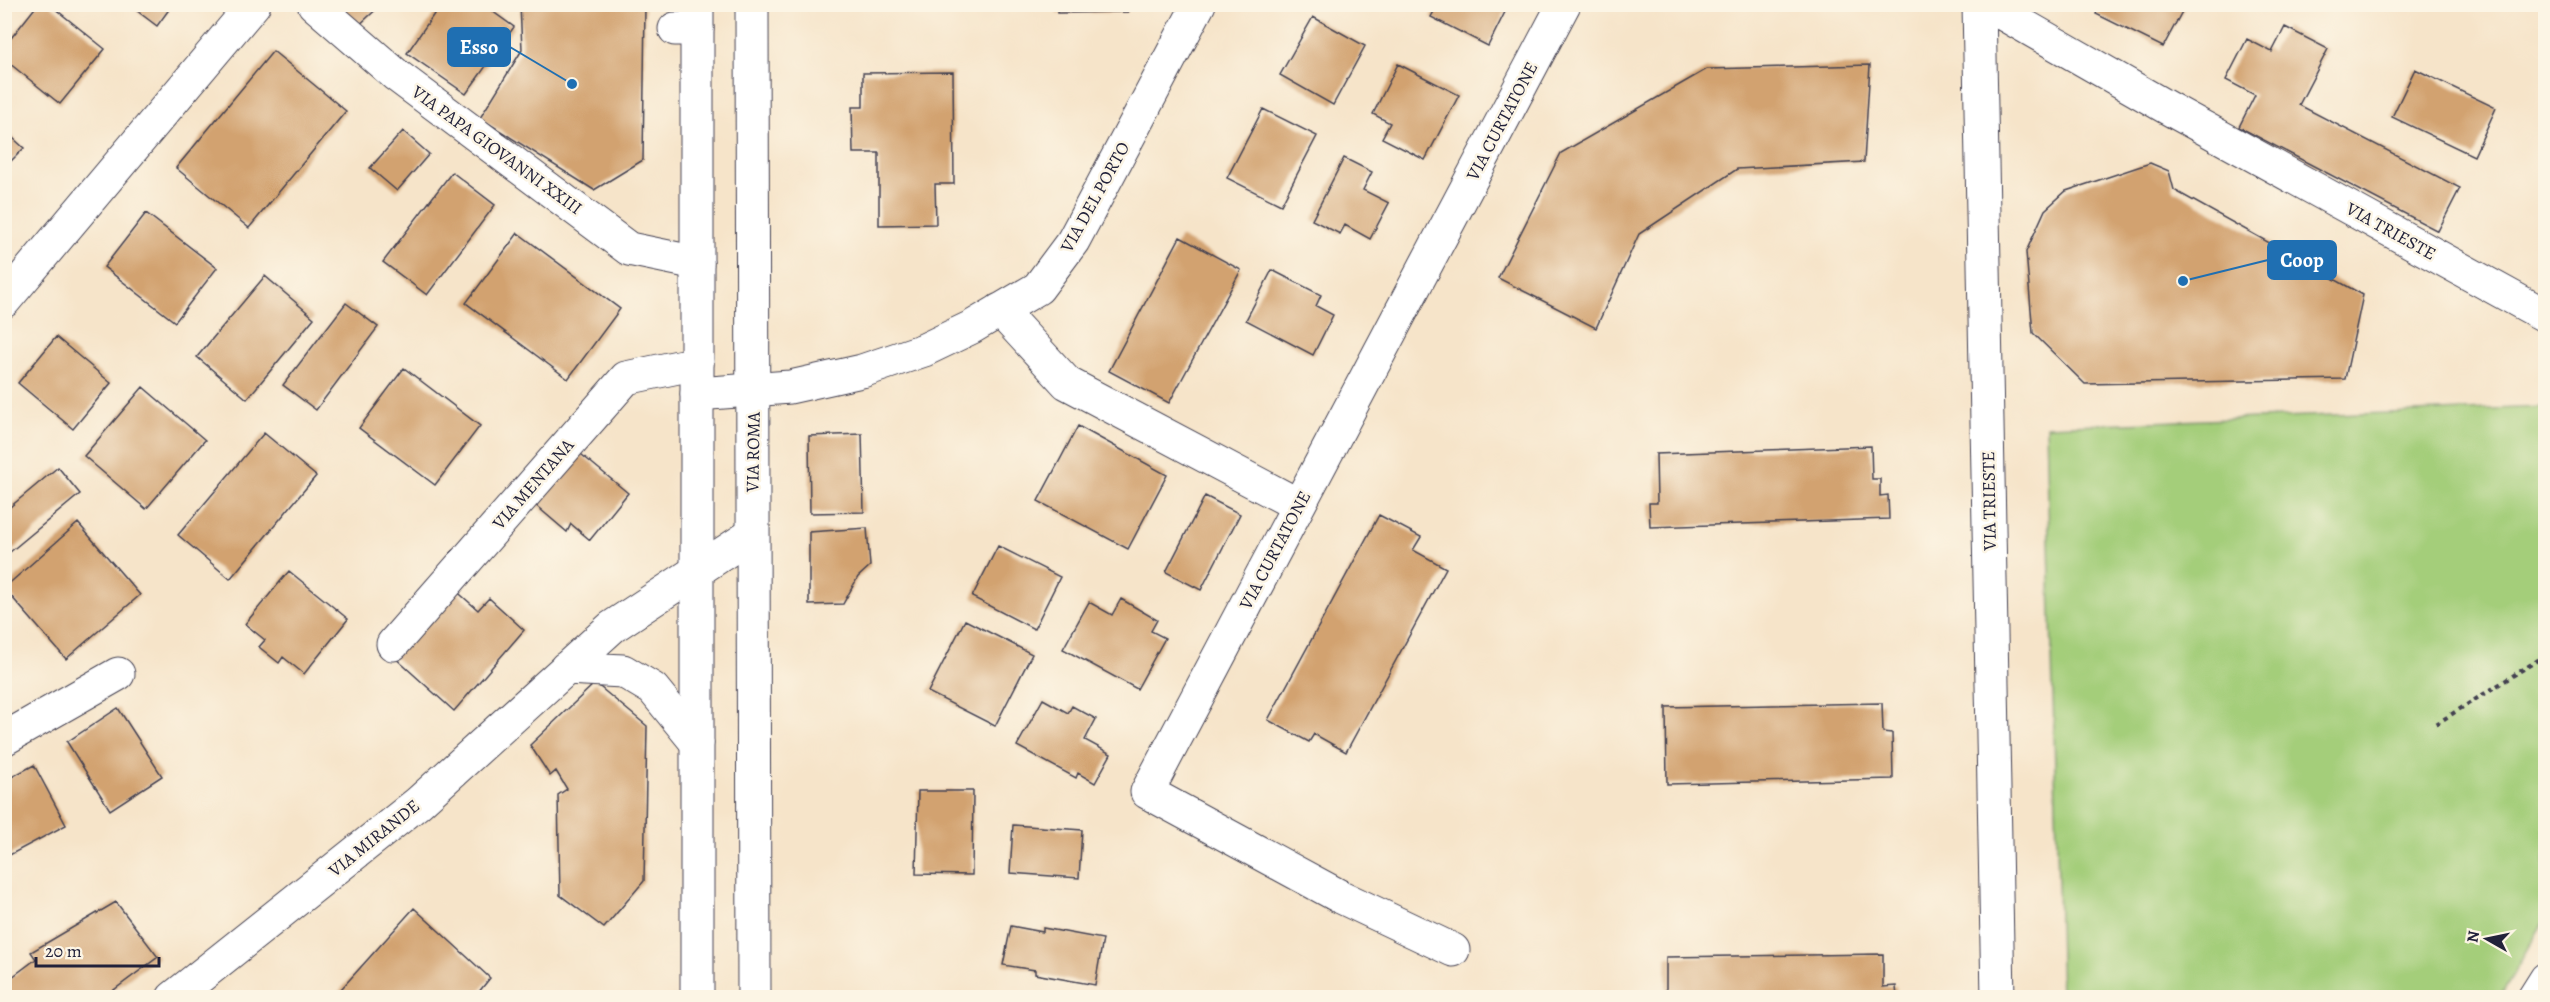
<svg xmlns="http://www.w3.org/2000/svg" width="2550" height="1002" viewBox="0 0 2550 1002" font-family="Alegreya,serif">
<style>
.green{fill:#a4ce7a;stroke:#63785a;stroke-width:1.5}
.building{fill:#d2a26f}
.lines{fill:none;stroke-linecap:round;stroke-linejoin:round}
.minor-casing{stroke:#423f50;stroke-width:35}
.major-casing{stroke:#423f50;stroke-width:35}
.path{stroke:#423f50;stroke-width:4;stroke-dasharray:4.5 4.5;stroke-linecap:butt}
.minor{stroke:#fff;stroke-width:33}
.major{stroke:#fff;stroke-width:33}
.labels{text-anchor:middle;stroke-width:5;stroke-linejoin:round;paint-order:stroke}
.street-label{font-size:18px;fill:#22223b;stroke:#fcf5e5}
.leader{fill:none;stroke:#1f6fb2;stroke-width:2}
.callout-dot{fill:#1f6fb2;stroke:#fcf5e5;stroke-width:2}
.callout{fill:#1f6fb2;stroke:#1f6fb2;stroke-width:2}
.callout-label{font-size:20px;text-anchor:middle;font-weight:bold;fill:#fff}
</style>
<rect width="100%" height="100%" fill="#fcf5e5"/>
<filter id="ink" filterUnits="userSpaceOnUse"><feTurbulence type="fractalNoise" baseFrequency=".0167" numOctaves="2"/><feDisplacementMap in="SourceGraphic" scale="12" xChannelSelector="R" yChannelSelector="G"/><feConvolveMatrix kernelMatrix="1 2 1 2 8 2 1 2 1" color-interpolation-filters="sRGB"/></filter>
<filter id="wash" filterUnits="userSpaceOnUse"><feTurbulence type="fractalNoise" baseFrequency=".008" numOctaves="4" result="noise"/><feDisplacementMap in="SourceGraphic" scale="24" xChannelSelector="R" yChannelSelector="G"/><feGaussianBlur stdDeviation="1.35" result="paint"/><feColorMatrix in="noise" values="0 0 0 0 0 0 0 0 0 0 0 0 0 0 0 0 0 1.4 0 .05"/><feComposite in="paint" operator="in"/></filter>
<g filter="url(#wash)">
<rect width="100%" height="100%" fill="#f6e4c9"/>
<path class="green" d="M 2545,407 L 2545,919 L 2500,997 L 2061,997 L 2046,426 Z"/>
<g id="blocks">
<path class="building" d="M 38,4 L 49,4 L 105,49 L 60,104 L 4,59 L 4,47 Z
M 128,4 L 173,4 L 157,26 Z
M 330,4 L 382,4 L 357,27 Z
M 441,4 L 482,4 L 514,27 L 466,94 L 407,53 Z
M 520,4 L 645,4 L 643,160 L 594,190 L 480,118 L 522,50 Z
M 1057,4 L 1128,4 L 1128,12 L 1057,13 Z
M 1438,4 L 1509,4 L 1488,46 L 1431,17 Z
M 2101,4 L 2186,4 L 2163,47 L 2096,14 Z
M 1313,17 L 1365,46 L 1333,105 L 1280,75 Z
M 2285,27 L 2328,49 L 2299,105 L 2460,188 L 2438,231 L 2239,127 L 2255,95 L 2226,80 L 2247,39 L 2272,52 Z
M 273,51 L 346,111 L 249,228 L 176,168 Z
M 1398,64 L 1459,95 L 1425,160 L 1382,138 L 1390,123 L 1373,114 Z
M 1870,65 L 1864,162 L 1737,169 L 1639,234 L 1596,328 L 1498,278 L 1561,153 L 1707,69 Z
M 2415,69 L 2496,108 L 2474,156 L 2392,117 Z
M 953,72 L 954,184 L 935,184 L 936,224 L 879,225 L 879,153 L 853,153 L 852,107 L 863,107 L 863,73 Z
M 1263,109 L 1317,136 L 1281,205 L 1227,178 Z
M 4,130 L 24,148 L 4,168 Z
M 403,131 L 429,154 L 397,191 L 370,168 Z
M 1344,158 L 1372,172 L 1363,190 L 1389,203 L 1370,239 L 1345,225 L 1340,234 L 1312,220 Z
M 2150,163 L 2169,171 L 2174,190 L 2363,295 L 2345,379 L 2085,384 L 2033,333 L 2026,252 L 2045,210 L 2066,191 Z
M 452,172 L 495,205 L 427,295 L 383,262 Z
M 146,213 L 217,268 L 175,322 L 104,267 Z
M 518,233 L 620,309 L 568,379 L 466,303 Z
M 1180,237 L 1241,270 L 1169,403 L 1109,371 Z
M 1272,270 L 1321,295 L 1316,306 L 1333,315 L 1313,355 L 1246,320 Z
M 265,276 L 314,318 L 247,399 L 197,357 Z
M 346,303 L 378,327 L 316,410 L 283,385 Z
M 56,337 L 111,383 L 73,429 L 18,383 Z
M 404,368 L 480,426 L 435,485 L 359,428 Z
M 143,387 L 205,440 L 146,509 L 84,456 Z
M 1078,426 L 1167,475 L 1128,549 L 1038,501 Z
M 264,433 L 316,476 L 230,579 L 178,535 Z
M 862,434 L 864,512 L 810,513 L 809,436 Z
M 1871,446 L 1872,479 L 1880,479 L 1880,496 L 1888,495 L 1889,519 L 1650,527 L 1649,503 L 1657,503 L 1656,454 Z
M 576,450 L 628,493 L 590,540 L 571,524 L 567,532 L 533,503 Z
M 58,467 L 80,494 L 4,557 L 4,512 Z
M 1205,496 L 1240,514 L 1201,590 L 1166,572 Z
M 1379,515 L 1421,537 L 1413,550 L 1446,568 L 1346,752 L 1314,734 L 1309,742 L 1268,720 Z
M 78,523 L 140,595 L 66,659 L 4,588 Z
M 867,528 L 870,566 L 858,577 L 843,604 L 809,605 L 809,532 Z
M 998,546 L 1060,577 L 1034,629 L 972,597 Z
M 289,571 L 348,619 L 304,674 L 283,657 L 279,663 L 259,647 L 265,640 L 245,624 Z
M 453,588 L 478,610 L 489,598 L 524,630 L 454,711 L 393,656 Z
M 1121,599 L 1157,620 L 1151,631 L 1165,638 L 1137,689 L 1063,649 L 1089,602 L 1112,615 Z
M 965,620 L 1032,654 L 995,726 L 928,692 Z
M 595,683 L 647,726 L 644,881 L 604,928 L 560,895 L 558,795 L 567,789 L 556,771 L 550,776 L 530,745 Z
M 1043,699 L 1068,713 L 1072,706 L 1096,719 L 1085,740 L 1111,754 L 1095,783 L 1078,773 L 1076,778 L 1017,746 Z
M 1882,703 L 1883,732 L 1892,733 L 1893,779 L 1667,784 L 1666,707 Z
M 118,708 L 162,776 L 110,810 L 67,742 Z
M 34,765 L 66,825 L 4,858 L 4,781 Z
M 918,791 L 973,791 L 972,875 L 916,874 Z
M 1013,825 L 1082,830 L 1079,878 L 1010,873 Z
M 116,902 L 158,957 L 103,998 L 4,998 L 4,983 L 36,959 L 31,952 Z
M 414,908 L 490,978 L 474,998 L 333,998 Z
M 1011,926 L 1043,932 L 1043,928 L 1103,939 L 1095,985 L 1035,974 L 1035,970 L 1003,965 Z
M 1883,954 L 1883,987 L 1896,986 L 1897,998 L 1666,998 L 1666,957 Z"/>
</g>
</g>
<g filter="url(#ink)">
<use href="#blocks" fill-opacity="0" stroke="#423f50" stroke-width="1.5"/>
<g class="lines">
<g class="minor-casing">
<path id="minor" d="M 314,4 L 396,75 L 629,249 L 697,263
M 1979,4 L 1998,998
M 1986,4 L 2166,107 L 2546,316
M 675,29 L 697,29
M 4,301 L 254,4
M 1000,310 L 1067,383 L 1298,505
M 697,394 L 790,387 L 862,371 L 924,350 L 972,327 L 1038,288 L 1073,241 L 1199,4
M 393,644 L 626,378 L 697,363
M 566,668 L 623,671 L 653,689 L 697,743
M 4,739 L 118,674
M 1453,950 L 1339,896 L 1147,792 L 1564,4
M 173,998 L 418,803 L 612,627 L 751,535
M 2534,998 L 2546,979"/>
</g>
<g class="major-casing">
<path id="major" d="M 697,4 L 697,998
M 752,4 L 754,998"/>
</g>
<path class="path" d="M 2436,724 L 2546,655"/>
<use href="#minor" class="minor"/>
<use href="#major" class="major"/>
</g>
</g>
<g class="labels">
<g class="street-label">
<text transform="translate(1502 121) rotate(-62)" y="6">VIA CURTATONE</text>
<text transform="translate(497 150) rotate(36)" y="6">VIA PAPA GIOVANNI XXIII</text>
<text transform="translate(1095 197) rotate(-61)" y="6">VIA DEL PORTO</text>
<text transform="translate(2391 231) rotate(29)" y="6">VIA TRIESTE</text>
<text transform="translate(753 452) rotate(-89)" y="6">VIA ROMA</text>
<text transform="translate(533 484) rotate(-49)" y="6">VIA MENTANA</text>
<text transform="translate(1989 501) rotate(-91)" y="6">VIA TRIESTE</text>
<text transform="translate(1275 550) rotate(-62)" y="6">VIA CURTATONE</text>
<text transform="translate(374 838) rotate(-39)" y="6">VIA MIRANDE</text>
</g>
</g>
<path class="leader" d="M572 84L510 47M2183 281L2268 260"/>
<g class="callout-dot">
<circle cx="572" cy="84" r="6"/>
<circle cx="2183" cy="281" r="6"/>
</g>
<g class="callout">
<rect x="448" y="28" width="62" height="38" rx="6"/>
<rect x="2268" y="241" width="68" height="38" rx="6"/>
</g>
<g class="callout-label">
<text x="479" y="54">Esso</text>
<text x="2302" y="267">Coop</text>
</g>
<rect width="2550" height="1002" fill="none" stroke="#fcf5e5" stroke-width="24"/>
<g transform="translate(2487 939) rotate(279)" stroke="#fcf5e5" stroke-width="4.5" paint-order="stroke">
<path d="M0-4.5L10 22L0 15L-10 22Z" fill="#22223b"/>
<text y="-9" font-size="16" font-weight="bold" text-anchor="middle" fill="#22223b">N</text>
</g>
<path d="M36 957v9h123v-9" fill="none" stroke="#22223b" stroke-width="3"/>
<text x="45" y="957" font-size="18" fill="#22223b" stroke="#fcf5e5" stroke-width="4.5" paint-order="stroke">20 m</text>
</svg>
